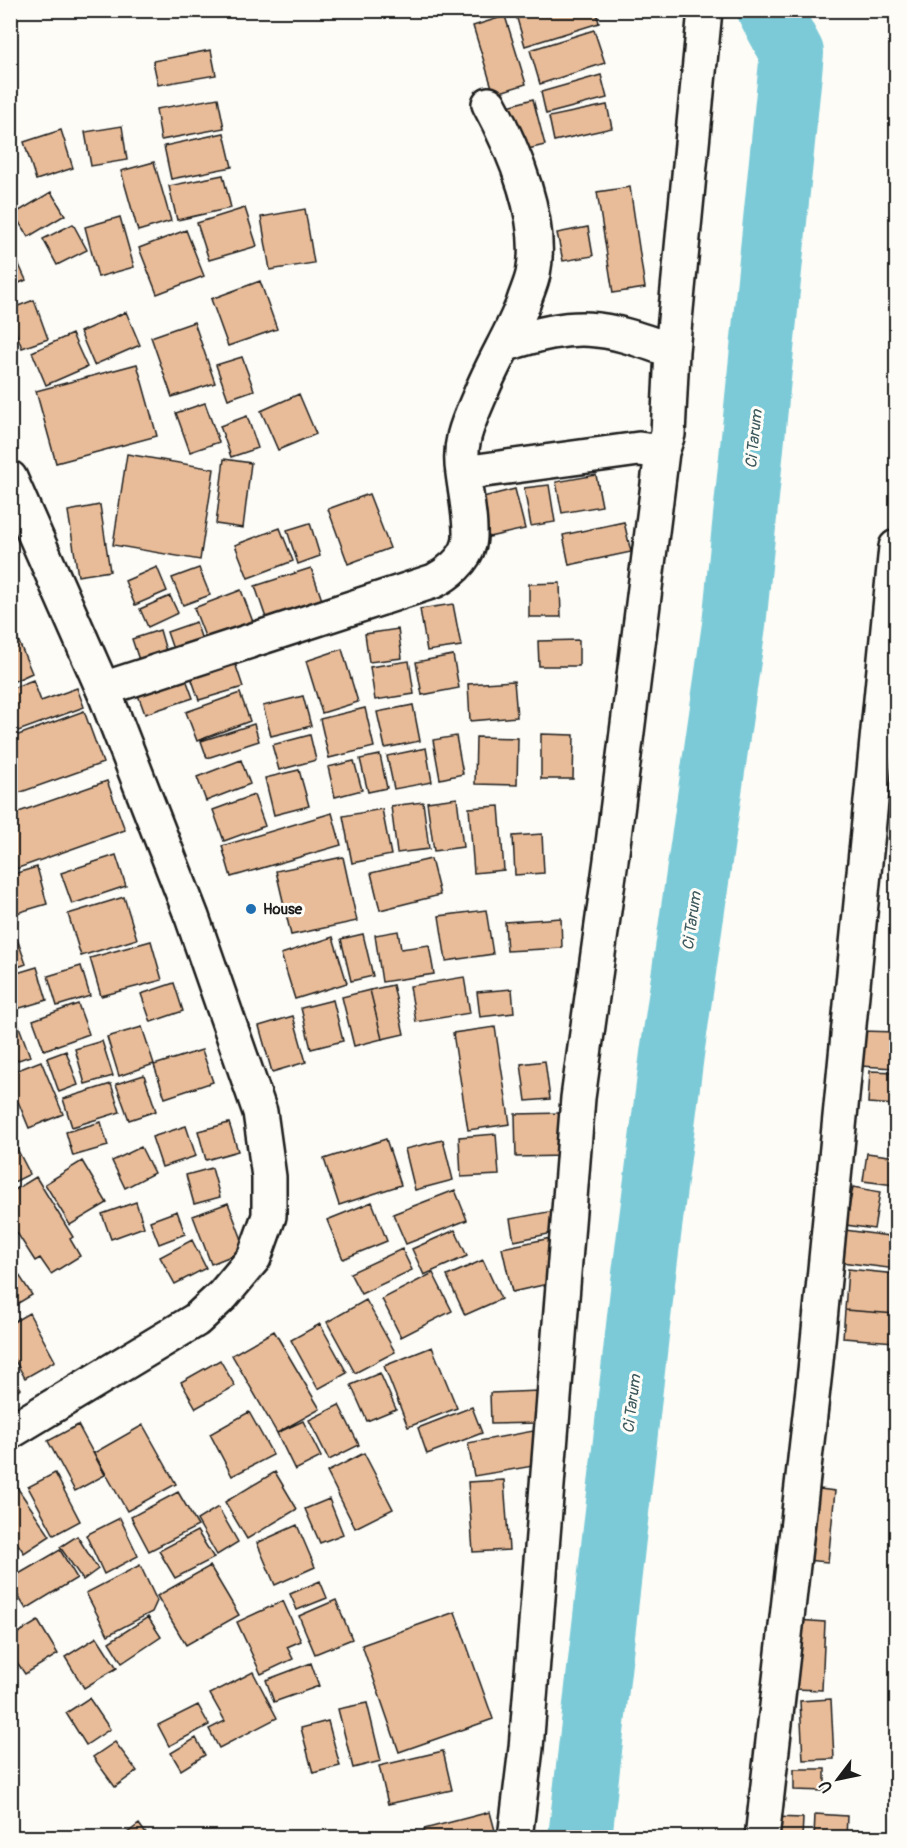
<svg xmlns="http://www.w3.org/2000/svg" width="907" height="1848" viewBox="0 0 907 1848" font-family="Pangolin,sans-serif">
<style>
.lines{fill:none;stroke-linecap:round;stroke-linejoin:round}
.river{stroke:#7bcad7;stroke-width:64}
.building{fill:#e8bc98;stroke:#1c1c1c;stroke-width:1.5}
.minor-casing{stroke:#1c1c1c;stroke-width:38}
.primary-casing{stroke:#1c1c1c;stroke-width:38}
.minor{stroke:#fdfcf7;stroke-width:33}
.primary{stroke:#fdfcf7;stroke-width:33}
.poi-dot{fill:#1f6fb2;stroke:#fdfcf7;stroke-width:2}
.labels{text-anchor:middle;stroke-width:6;stroke-linejoin:round;paint-order:stroke}
.poi-label{font-size:15px;font-weight:bold;fill:#1c1c1c;stroke:#fdfcf7;text-anchor:start}
.water-label{font-size:16px;font-style:italic;fill:#3d595d;stroke:#fdfcf7}
</style>
<rect width="100%" height="100%" fill="#fdfcf7"/>
<filter id="ink" filterUnits="userSpaceOnUse"><feTurbulence type="fractalNoise" baseFrequency=".0167" numOctaves="2"/><feDisplacementMap in="SourceGraphic" scale="12" xChannelSelector="R" yChannelSelector="G"/><feConvolveMatrix kernelMatrix="1 2 1 2 8 2 1 2 1" color-interpolation-filters="sRGB"/></filter>
<g filter="url(#ink)">
<g class="lines">
<path class="river" d="M 580,1838 L 643,1282 L 672,1054 L 734,625 L 792,53 L 769,10"/>
</g>
<path class="building" d="M 533,10 L 596,10 L 599,23 L 525,46 L 516,15 Z
M 505,16 L 526,84 L 494,94 L 473,26 Z
M 594,30 L 605,63 L 540,84 L 530,50 Z
M 211,50 L 216,75 L 158,85 L 153,61 Z
M 601,75 L 607,98 L 546,114 L 541,92 Z
M 218,98 L 224,128 L 161,140 L 156,109 Z
M 533,99 L 545,145 L 519,151 L 508,106 Z
M 607,105 L 612,128 L 554,141 L 549,117 Z
M 122,126 L 127,160 L 91,166 L 85,132 Z
M 61,130 L 73,168 L 36,180 L 24,142 Z
M 224,133 L 232,167 L 171,179 L 164,146 Z
M 154,162 L 171,221 L 138,231 L 121,171 Z
M 223,175 L 231,208 L 177,220 L 169,186 Z
M 630,187 L 645,288 L 613,293 L 597,192 Z
M 51,192 L 65,215 L 28,237 L 14,214 Z
M 245,208 L 257,246 L 209,260 L 197,223 Z
M 305,209 L 314,263 L 270,270 L 261,217 Z
M 120,217 L 134,267 L 98,277 L 85,227 Z
M 73,224 L 87,250 L 57,265 L 43,239 Z
M 588,227 L 593,256 L 563,261 L 557,233 Z
M 186,230 L 204,276 L 157,294 L 139,248 Z
M 10,245 L 26,280 L 10,287 Z
M 260,281 L 277,329 L 228,346 L 211,299 Z
M 34,300 L 48,339 L 22,348 L 10,317 L 10,309 Z
M 126,312 L 140,345 L 94,365 L 80,332 Z
M 194,322 L 215,383 L 172,397 L 151,337 Z
M 72,334 L 87,367 L 46,385 L 32,352 Z
M 242,357 L 254,390 L 228,399 L 216,365 Z
M 137,364 L 157,436 L 56,463 L 36,391 Z
M 299,394 L 316,434 L 278,450 L 261,411 Z
M 205,403 L 219,442 L 190,452 L 176,413 Z
M 247,416 L 258,448 L 231,457 L 220,426 Z
M 127,454 L 214,469 L 200,560 L 113,545 Z
M 224,459 L 251,463 L 243,528 L 216,524 Z
M 596,475 L 602,506 L 562,513 L 556,482 Z
M 549,485 L 555,522 L 531,526 L 524,488 Z
M 515,489 L 525,529 L 489,537 L 479,498 Z
M 369,494 L 390,548 L 348,564 L 328,509 Z
M 100,505 L 110,571 L 78,576 L 68,511 Z
M 624,522 L 631,552 L 569,565 L 563,535 Z
M 310,523 L 320,556 L 298,564 L 287,530 Z
M 280,528 L 293,561 L 248,578 L 235,545 Z
M 157,567 L 167,591 L 135,605 L 125,581 Z
M 199,568 L 210,595 L 183,605 L 172,578 Z
M 311,568 L 323,603 L 267,621 L 255,586 Z
M 560,583 L 561,617 L 529,617 L 529,584 Z
M 241,590 L 253,622 L 206,639 L 194,608 Z
M 170,596 L 178,613 L 148,627 L 140,609 Z
M 453,604 L 461,646 L 427,651 L 420,609 Z
M 196,622 L 205,649 L 176,658 L 167,632 Z
M 398,629 L 402,658 L 369,662 L 365,634 Z
M 160,630 L 166,651 L 139,660 L 132,639 Z
M 16,635 L 32,673 L 10,683 L 10,638 Z
M 579,640 L 579,666 L 539,666 L 538,641 Z
M 342,649 L 358,702 L 322,713 L 306,661 Z
M 453,655 L 459,688 L 422,695 L 416,662 Z
M 409,661 L 414,694 L 375,700 L 370,667 Z
M 235,663 L 243,687 L 199,700 L 191,677 Z
M 186,679 L 193,698 L 145,714 L 138,695 Z
M 33,680 L 41,701 L 77,688 L 84,707 L 10,734 L 10,689 Z
M 514,681 L 517,717 L 470,721 L 468,684 Z
M 240,693 L 250,721 L 197,741 L 186,712 Z
M 303,696 L 311,726 L 271,736 L 263,706 Z
M 413,705 L 420,741 L 385,748 L 377,712 Z
M 365,708 L 374,747 L 329,758 L 320,719 Z
M 84,711 L 103,763 L 10,796 L 10,738 Z
M 254,724 L 259,741 L 207,758 L 201,741 Z
M 541,734 L 574,735 L 573,779 L 541,779 Z
M 310,735 L 316,760 L 279,770 L 272,745 Z
M 456,736 L 463,774 L 440,779 L 433,740 Z
M 476,737 L 518,738 L 517,785 L 475,784 Z
M 426,748 L 432,782 L 394,789 L 387,756 Z
M 380,755 L 387,788 L 368,792 L 360,759 Z
M 241,760 L 250,784 L 206,801 L 197,777 Z
M 354,761 L 362,790 L 335,797 L 328,767 Z
M 299,770 L 309,806 L 274,815 L 265,778 Z
M 107,781 L 125,830 L 10,871 L 10,815 Z
M 254,795 L 265,826 L 224,841 L 213,810 Z
M 457,798 L 463,847 L 434,851 L 427,802 Z
M 423,802 L 429,849 L 397,853 L 391,806 Z
M 499,806 L 504,870 L 474,873 L 469,808 Z
M 382,809 L 391,855 L 352,863 L 343,816 Z
M 332,813 L 341,845 L 231,877 L 222,846 Z
M 542,834 L 544,873 L 515,875 L 513,836 Z
M 116,855 L 126,886 L 72,904 L 61,873 Z
M 343,857 L 357,921 L 291,935 L 276,871 Z
M 431,859 L 440,895 L 380,910 L 371,873 Z
M 37,867 L 47,904 L 10,915 L 10,875 Z
M 124,897 L 137,939 L 81,956 L 68,914 Z
M 486,910 L 493,954 L 446,961 L 439,916 Z
M 561,918 L 562,948 L 507,951 L 505,922 Z
M 398,931 L 401,949 L 429,945 L 434,974 L 382,982 L 375,935 Z
M 15,933 L 26,964 L 10,970 L 10,935 Z
M 363,934 L 373,976 L 351,981 L 341,939 Z
M 333,937 L 347,983 L 295,999 L 281,954 Z
M 151,941 L 162,980 L 101,996 L 90,958 Z
M 81,966 L 90,996 L 57,1006 L 48,976 Z
M 37,967 L 47,1000 L 10,1011 L 10,975 Z
M 464,977 L 470,1013 L 416,1022 L 410,986 Z
M 174,983 L 183,1011 L 151,1022 L 141,994 Z
M 393,985 L 404,1034 L 382,1039 L 370,990 Z
M 512,989 L 514,1013 L 480,1017 L 477,992 Z
M 370,990 L 382,1039 L 354,1046 L 342,997 Z
M 333,1000 L 343,1041 L 311,1049 L 301,1008 Z
M 78,1004 L 89,1034 L 44,1050 L 33,1020 Z
M 15,1016 L 30,1056 L 10,1063 L 10,1018 Z
M 293,1016 L 306,1062 L 272,1072 L 259,1026 Z
M 142,1027 L 154,1064 L 119,1076 L 107,1037 Z
M 495,1027 L 510,1124 L 468,1130 L 453,1033 Z
M 862,1031 L 896,1032 L 895,1068 L 860,1066 Z
M 102,1041 L 113,1076 L 85,1084 L 75,1049 Z
M 202,1050 L 213,1082 L 165,1098 L 154,1065 Z
M 66,1051 L 78,1085 L 59,1092 L 47,1058 Z
M 41,1061 L 63,1114 L 29,1128 L 10,1082 L 10,1073 Z
M 545,1061 L 550,1099 L 526,1101 L 521,1064 Z
M 870,1071 L 896,1072 L 896,1105 L 868,1103 Z
M 144,1075 L 156,1111 L 129,1120 L 116,1084 Z
M 111,1084 L 120,1112 L 72,1127 L 63,1099 Z
M 564,1113 L 564,1156 L 516,1157 L 515,1114 Z
M 101,1122 L 108,1146 L 73,1156 L 66,1132 Z
M 229,1123 L 238,1151 L 206,1160 L 198,1131 Z
M 186,1126 L 196,1156 L 162,1167 L 152,1137 Z
M 496,1134 L 499,1175 L 461,1177 L 459,1137 Z
M 386,1139 L 401,1185 L 339,1205 L 324,1159 Z
M 443,1140 L 453,1180 L 415,1190 L 405,1149 Z
M 13,1141 L 30,1174 L 10,1184 L 10,1143 Z
M 141,1147 L 154,1173 L 125,1188 L 112,1161 Z
M 867,1153 L 896,1157 L 894,1185 L 863,1181 Z
M 82,1161 L 107,1203 L 70,1225 L 45,1184 Z
M 212,1168 L 220,1197 L 194,1204 L 186,1175 Z
M 36,1177 L 73,1237 L 70,1239 L 80,1256 L 51,1274 L 40,1258 L 35,1261 L 10,1222 L 10,1193 Z
M 853,1187 L 880,1192 L 874,1229 L 846,1225 Z
M 455,1190 L 467,1220 L 406,1244 L 393,1214 Z
M 136,1202 L 144,1227 L 111,1239 L 102,1214 Z
M 372,1202 L 387,1241 L 343,1259 L 327,1220 Z
M 228,1203 L 246,1250 L 211,1264 L 193,1216 Z
M 177,1211 L 185,1234 L 159,1244 L 150,1221 Z
M 553,1211 L 558,1232 L 514,1241 L 510,1219 Z
M 455,1230 L 467,1256 L 424,1275 L 412,1249 Z
M 845,1230 L 896,1237 L 896,1269 L 841,1262 Z
M 551,1238 L 561,1281 L 512,1292 L 502,1248 Z
M 192,1240 L 206,1268 L 175,1284 L 160,1257 Z
M 402,1249 L 412,1270 L 361,1294 L 350,1273 Z
M 483,1260 L 501,1299 L 465,1315 L 447,1276 Z
M 10,1261 L 32,1295 L 10,1308 Z
M 848,1269 L 896,1274 L 896,1314 L 845,1310 Z
M 433,1273 L 452,1311 L 401,1337 L 382,1299 Z
M 366,1300 L 395,1352 L 355,1373 L 327,1322 Z
M 845,1310 L 896,1314 L 895,1342 L 843,1338 Z
M 29,1313 L 55,1361 L 25,1378 L 10,1352 L 10,1324 Z
M 320,1324 L 347,1373 L 318,1389 L 291,1340 Z
M 274,1331 L 320,1409 L 277,1433 L 232,1355 Z
M 432,1347 L 457,1408 L 408,1427 L 384,1366 Z
M 220,1360 L 235,1386 L 196,1408 L 181,1382 Z
M 10,1371 L 21,1389 L 10,1395 Z
M 380,1373 L 396,1409 L 367,1421 L 351,1385 Z
M 539,1391 L 540,1423 L 491,1424 L 490,1393 Z
M 339,1405 L 359,1445 L 329,1460 L 309,1420 Z
M 472,1407 L 482,1433 L 427,1454 L 418,1428 Z
M 249,1412 L 273,1455 L 232,1476 L 210,1434 Z
M 303,1421 L 321,1457 L 295,1470 L 277,1433 Z
M 78,1425 L 105,1475 L 75,1491 L 48,1441 Z
M 143,1425 L 176,1484 L 127,1511 L 94,1453 Z
M 533,1431 L 539,1465 L 474,1476 L 468,1443 Z
M 364,1453 L 393,1509 L 355,1528 L 327,1472 Z
M 275,1472 L 297,1509 L 247,1539 L 225,1502 Z
M 55,1473 L 80,1521 L 54,1535 L 28,1487 Z
M 10,1477 L 50,1536 L 24,1553 L 10,1532 Z
M 504,1480 L 509,1550 L 473,1552 L 468,1482 Z
M 812,1488 L 835,1491 L 828,1562 L 805,1560 Z
M 178,1492 L 198,1526 L 149,1551 L 131,1517 Z
M 329,1499 L 343,1534 L 320,1543 L 305,1509 Z
M 218,1507 L 238,1542 L 217,1555 L 197,1520 Z
M 120,1518 L 138,1556 L 104,1574 L 86,1535 Z
M 297,1525 L 315,1567 L 275,1585 L 257,1543 Z
M 197,1531 L 214,1558 L 175,1578 L 159,1551 Z
M 77,1536 L 98,1569 L 83,1580 L 60,1547 Z
M 60,1550 L 77,1578 L 26,1609 L 10,1583 L 10,1579 Z
M 140,1565 L 157,1601 L 152,1612 L 108,1635 L 86,1593 Z
M 210,1566 L 239,1615 L 186,1645 L 157,1596 Z
M 320,1581 L 327,1598 L 297,1610 L 290,1594 Z
M 336,1600 L 352,1639 L 315,1654 L 299,1616 Z
M 283,1601 L 301,1641 L 287,1647 L 293,1659 L 261,1674 L 237,1622 Z
M 455,1612 L 493,1719 L 399,1752 L 362,1645 Z
M 148,1617 L 161,1637 L 122,1663 L 109,1642 Z
M 797,1620 L 825,1622 L 822,1690 L 794,1689 Z
M 38,1621 L 58,1654 L 25,1674 L 10,1652 L 10,1638 Z
M 97,1637 L 117,1668 L 84,1688 L 65,1657 Z
M 311,1663 L 319,1686 L 274,1702 L 266,1680 Z
M 253,1672 L 277,1718 L 219,1748 L 209,1729 L 225,1721 L 210,1694 Z
M 89,1698 L 110,1729 L 86,1745 L 66,1713 Z
M 831,1699 L 834,1759 L 803,1760 L 800,1701 Z
M 367,1703 L 381,1761 L 353,1768 L 338,1709 Z
M 198,1705 L 209,1725 L 169,1746 L 158,1725 Z
M 328,1721 L 340,1766 L 313,1773 L 301,1728 Z
M 196,1738 L 205,1755 L 181,1770 L 171,1753 Z
M 115,1742 L 137,1771 L 115,1787 L 93,1757 Z
M 443,1751 L 452,1790 L 388,1804 L 379,1766 Z
M 794,1769 L 825,1769 L 825,1791 L 794,1790 Z
M 490,1812 L 497,1838 L 426,1838 L 424,1829 Z
M 815,1814 L 847,1816 L 846,1838 L 814,1838 Z
M 772,1817 L 803,1818 L 802,1838 L 771,1838 Z
M 139,1824 L 149,1838 L 122,1838 L 122,1837 Z"/>
<g class="lines">
<g class="minor-casing">
<path id="minor" d="M 504,345 C 577,321 601,325 672,351
M 662,452 L 668,434 L 672,351 L 705,10
M 463,473 C 458,442 468,423 480,395 C 492,364 511,335 523,304 C 526,294 531,284 533,274 C 544,221 514,150 489,104
M 103,689 L 434,581 C 448,574 465,560 469,544 C 473,528 465,491 463,473 L 639,449 L 662,452 L 611,860 L 578,1098 L 526,1748 L 515,1838
M 762,1838 L 815,1371 L 896,547"/>
</g>
<g class="primary-casing">
<path id="primary" d="M 10,478 L 103,689 L 192,917 L 260,1112 L 269,1177 L 269,1216 L 254,1258 L 223,1295 L 196,1320 L 10,1432"/>
</g>
<use href="#minor" class="minor"/>
<use href="#primary" class="primary"/>
</g>
</g>
<circle class="poi-dot" cx="251" cy="909" r="6"/>
<g class="labels">
<g class="poi-label">
<text x="263" y="914">House</text>
</g>
<g class="water-label">
<text transform="translate(753 439) rotate(-84)" y="6">Ci Tarum</text>
<text transform="translate(691 921) rotate(-82)" y="6">Ci Tarum</text>
<text transform="translate(631 1404) rotate(-83)" y="6">Ci Tarum</text>
</g>
</g>
<rect width="907" height="1848" fill="none" stroke="#fdfcf7" stroke-width="36"/>
<rect x="18" y="18" width="871" height="1812" fill="none" stroke="#1c1c1c" stroke-width="2" filter="url(#ink)"/>
<g transform="translate(838 1779) rotate(238)" stroke="#fdfcf7" stroke-width="4.5" paint-order="stroke">
<path d="M0-4.5L10 22L0 15L-10 22Z" fill="#1c1c1c"/>
<text y="-9" font-size="16" font-weight="bold" text-anchor="middle" fill="#1c1c1c">U</text>
</g>
</svg>
